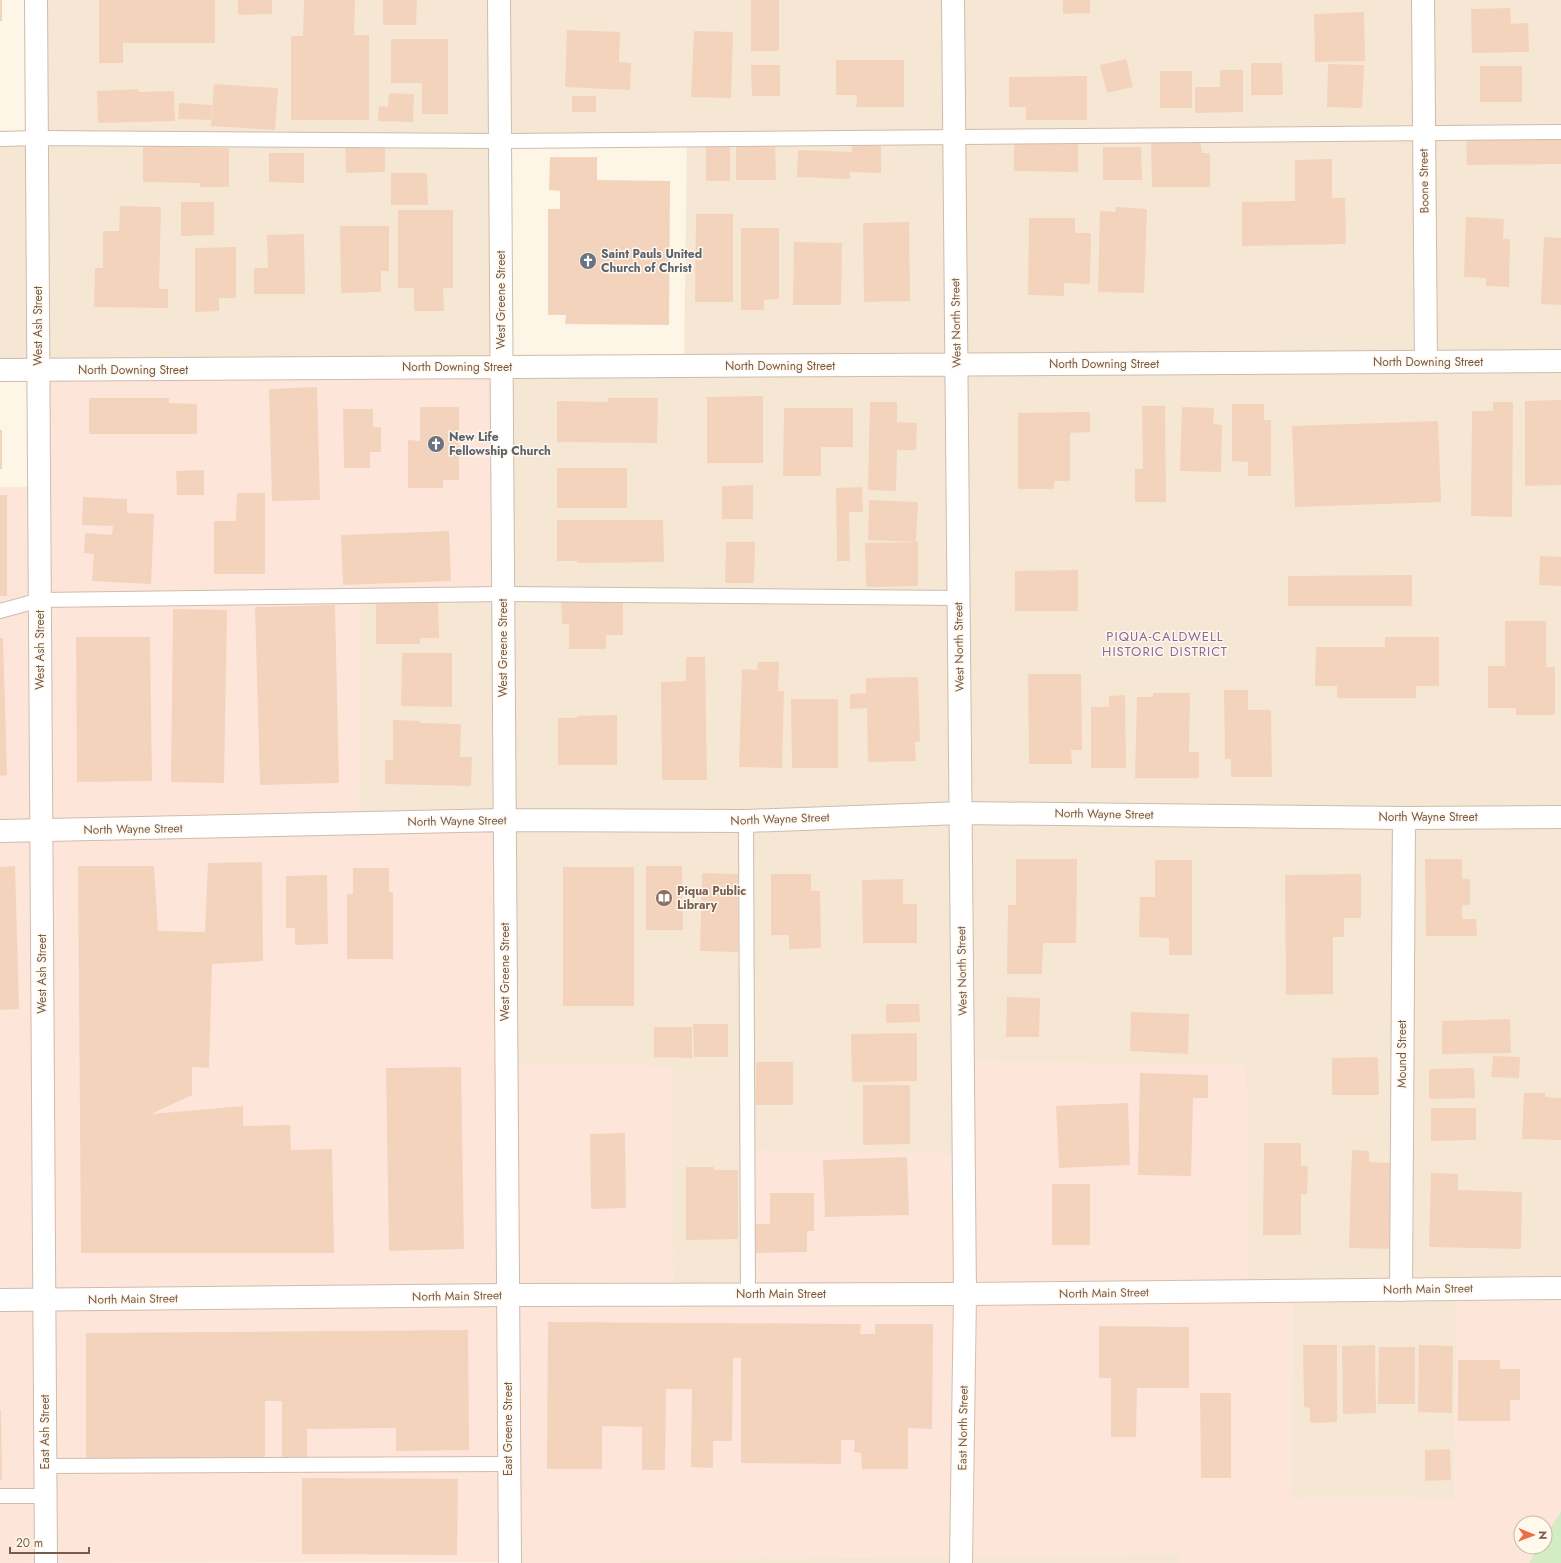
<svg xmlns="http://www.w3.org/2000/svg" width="1561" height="1563" viewBox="0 0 1561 1563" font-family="Jost,sans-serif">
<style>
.residential{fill:#f5e7d4;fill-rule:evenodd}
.commercial{fill:#fee5da}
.green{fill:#d3ecc4}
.building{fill:#f4d3bd}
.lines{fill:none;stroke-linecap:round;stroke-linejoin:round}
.service-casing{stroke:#cfbcac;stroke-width:16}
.minor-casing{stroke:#cfbcac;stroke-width:24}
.tertiary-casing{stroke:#cfbcac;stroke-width:24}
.secondary-casing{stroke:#d5beac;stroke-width:24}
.service{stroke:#fff;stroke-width:14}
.minor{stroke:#fff;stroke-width:22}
.tertiary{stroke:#fff;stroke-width:22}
.secondary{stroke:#fff;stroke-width:22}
.labels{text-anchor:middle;stroke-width:3;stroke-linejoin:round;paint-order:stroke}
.street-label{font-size:12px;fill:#785b4a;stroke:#fff8ed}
.worship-label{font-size:12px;font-weight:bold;fill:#5b616d;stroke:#fff8ed;text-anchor:start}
.education-label{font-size:12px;font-weight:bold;fill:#785e54;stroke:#fff8ed;text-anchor:start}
.neighbourhood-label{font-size:13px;letter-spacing:1px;fill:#8a659b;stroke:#fff8ed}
</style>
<rect width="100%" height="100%" fill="#fdf5e6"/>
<path class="residential" d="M 36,0 L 1561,0 L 1561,1288 L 1458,1289 L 1454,1499 L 1291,1498 L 1293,1291 L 1247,1291 L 1246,1066 L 964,1154 L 748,1295 L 674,1295 L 506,1064 L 358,823 L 360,597 L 501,367 L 0,370 L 0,139 L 36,138 ZM 687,139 L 684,366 L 501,367 L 500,141 Z
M 1180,1554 L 1180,1563 L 639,1563 L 640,1560 L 962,1555 Z"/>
<path class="commercial" d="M 501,367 L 503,594 L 360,597 L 358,823 L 504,820 L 506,1064 L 671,1066 L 674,1295 L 748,1294 L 748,1150 L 964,1154 L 963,1060 L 1246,1065 L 1247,1291 L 1293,1291 L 1291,1498 L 1454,1499 L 1458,1289 L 1561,1288 L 1561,1511 L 1545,1537 L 1545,1523 L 1521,1523 L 1521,1547 L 1539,1547 L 1529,1563 L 1180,1563 L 1180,1554 L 962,1555 L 640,1560 L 639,1563 L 510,1563 L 509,1562 L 0,1563 L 0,487 L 39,487 L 38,370 Z"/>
<path class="green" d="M 1561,1511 L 1561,1563 L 1529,1563 L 1539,1547 L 1545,1547 L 1545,1537 Z"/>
<path class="building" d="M 0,0 L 2,0 L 2,21 L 0,21 Z
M 99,0 L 215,0 L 215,43 L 123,43 L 123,63 L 99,63 Z
M 238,0 L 272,0 L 272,14 L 238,15 Z
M 304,0 L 355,0 L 354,35 L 369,35 L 369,120 L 291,120 L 291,36 L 303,36 Z
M 383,0 L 417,0 L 416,25 L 383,25 Z
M 751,0 L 779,0 L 779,51 L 751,51 Z
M 1063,0 L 1090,0 L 1090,13 L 1063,14 Z
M 1510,8 L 1511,24 L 1528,23 L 1529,52 L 1472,53 L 1471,9 Z
M 1364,12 L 1365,61 L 1315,62 L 1314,14 Z
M 567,30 L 620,32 L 619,62 L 631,63 L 630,90 L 565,87 Z
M 694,31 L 733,32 L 731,98 L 691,97 Z
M 391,39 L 448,39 L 448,114 L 422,114 L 422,83 L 391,83 Z
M 1126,59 L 1133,87 L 1107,93 L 1100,65 Z
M 836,60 L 904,60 L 904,107 L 856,107 L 857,95 L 836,95 Z
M 1251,63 L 1282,63 L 1283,95 L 1251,95 Z
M 1328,64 L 1364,65 L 1362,108 L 1327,107 Z
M 751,65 L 780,65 L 780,96 L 752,96 Z
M 1480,66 L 1522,66 L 1522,102 L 1480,102 Z
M 1220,70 L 1243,70 L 1243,112 L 1195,113 L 1195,87 L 1220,87 Z
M 1160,71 L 1192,71 L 1192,108 L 1160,108 Z
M 1087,76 L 1087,120 L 1026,120 L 1026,107 L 1009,107 L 1009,77 Z
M 214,84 L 278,88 L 275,130 L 211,126 Z
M 139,89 L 139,92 L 174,91 L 175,121 L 98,123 L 97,91 Z
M 389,93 L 414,94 L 413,122 L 378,121 L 379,106 L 388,107 Z
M 572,96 L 596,96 L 596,112 L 572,112 Z
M 179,103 L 212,105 L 211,120 L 178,119 Z
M 1561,134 L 1561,164 L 1467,165 L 1466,135 Z
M 736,140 L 775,140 L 776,180 L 736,180 Z
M 1200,140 L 1202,153 L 1210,153 L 1210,187 L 1152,187 L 1151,141 Z
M 345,142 L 385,142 L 385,172 L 346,173 Z
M 143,143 L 168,143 L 170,147 L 229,148 L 229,187 L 200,187 L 200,183 L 143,182 Z
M 1078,143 L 1078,172 L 1014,171 L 1014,144 Z
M 852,144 L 881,145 L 881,173 L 850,172 L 850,179 L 797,177 L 798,150 L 852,152 Z
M 706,145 L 730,145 L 730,181 L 706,181 Z
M 1103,147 L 1141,147 L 1142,180 L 1103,180 Z
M 269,153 L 304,153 L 304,183 L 269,182 Z
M 550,157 L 597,157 L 597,180 L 670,181 L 669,325 L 565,324 L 566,315 L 548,315 L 548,209 L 560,209 L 560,191 L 549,190 Z
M 1332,159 L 1332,198 L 1345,198 L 1346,244 L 1242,246 L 1242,202 L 1295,201 L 1295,160 Z
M 391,173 L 427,173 L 428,205 L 391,205 Z
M 181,202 L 214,202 L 214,235 L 181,236 Z
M 120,206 L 161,207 L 159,289 L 168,289 L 168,308 L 94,307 L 95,268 L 103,268 L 103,231 L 119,231 Z
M 1116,207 L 1147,209 L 1144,293 L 1098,292 L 1100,211 L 1115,212 Z
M 398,210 L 453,210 L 453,288 L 443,288 L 444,311 L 414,311 L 414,288 L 398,288 Z
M 696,214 L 733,214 L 733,302 L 695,302 Z
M 1466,217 L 1504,219 L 1503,239 L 1510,239 L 1509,287 L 1486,286 L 1486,278 L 1464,277 Z
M 1029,218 L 1075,218 L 1075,233 L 1091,233 L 1090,284 L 1064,283 L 1064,296 L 1028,295 Z
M 909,222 L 910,301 L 864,302 L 863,223 Z
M 340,226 L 389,226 L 389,271 L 381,271 L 381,292 L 341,293 Z
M 741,228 L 779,228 L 779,299 L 764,300 L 764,310 L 741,310 Z
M 304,234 L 305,294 L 254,294 L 254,268 L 268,268 L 267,235 Z
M 1544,237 L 1561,238 L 1561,305 L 1541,304 Z
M 794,242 L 842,243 L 841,305 L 793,305 Z
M 236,247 L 236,298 L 219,298 L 219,311 L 195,312 L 195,248 Z
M 317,387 L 320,500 L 272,501 L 269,389 Z
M 763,396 L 763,463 L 707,463 L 707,397 Z
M 89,398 L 169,398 L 169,403 L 197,404 L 197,434 L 89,434 Z
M 608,398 L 658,398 L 657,443 L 557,442 L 557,401 L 608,402 Z
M 1561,400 L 1561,485 L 1525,486 L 1525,401 Z
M 870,402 L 897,402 L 897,422 L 917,423 L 916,450 L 897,450 L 896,491 L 868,490 Z
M 1493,402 L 1513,402 L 1512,517 L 1471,516 L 1472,411 L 1493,411 Z
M 1232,404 L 1264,404 L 1264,420 L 1271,420 L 1271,476 L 1248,476 L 1248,462 L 1232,461 Z
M 1142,406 L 1165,406 L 1166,502 L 1135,502 L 1135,469 L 1143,469 Z
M 420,407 L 459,407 L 459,480 L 443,480 L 443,488 L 408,488 L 408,440 L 420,441 Z
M 1182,407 L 1214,408 L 1213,424 L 1222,425 L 1221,472 L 1180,471 Z
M 784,408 L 853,408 L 853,447 L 821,447 L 821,476 L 783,476 Z
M 343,409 L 373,409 L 373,427 L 381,427 L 381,452 L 370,452 L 370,468 L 344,468 Z
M 1090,412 L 1090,432 L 1070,433 L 1070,481 L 1054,481 L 1054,489 L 1018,489 L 1018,413 Z
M 1438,421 L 1441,502 L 1295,507 L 1292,426 Z
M 0,430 L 2,430 L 2,469 L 0,469 Z
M 557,468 L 627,468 L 627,508 L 557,508 Z
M 204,470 L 204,495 L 177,495 L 176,471 Z
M 753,485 L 753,519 L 722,519 L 722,486 Z
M 862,487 L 863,512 L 849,512 L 850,561 L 837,561 L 836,488 Z
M 237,493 L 265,493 L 265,574 L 214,574 L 214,521 L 236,521 Z
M 0,495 L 7,495 L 7,596 L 0,596 Z
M 83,497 L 127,499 L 127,513 L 154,514 L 151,584 L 92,581 L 94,554 L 84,553 L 85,533 L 112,535 L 113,526 L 82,525 Z
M 869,500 L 918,502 L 916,542 L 868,540 Z
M 557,520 L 663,520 L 664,562 L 577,563 L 577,561 L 557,561 Z
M 449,531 L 451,581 L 343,585 L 341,535 Z
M 726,542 L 755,542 L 754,583 L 725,583 Z
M 918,542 L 918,586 L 866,587 L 865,543 Z
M 1540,556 L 1561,557 L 1561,586 L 1539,585 Z
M 1078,570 L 1078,611 L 1015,611 L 1015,571 Z
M 1412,575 L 1412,606 L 1288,606 L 1288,576 Z
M 623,596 L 623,635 L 606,635 L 606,649 L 569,649 L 569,624 L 562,624 L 561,597 Z
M 376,598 L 438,598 L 439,638 L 420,638 L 420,644 L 376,644 Z
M 335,605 L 339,783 L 260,785 L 255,607 Z
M 173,609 L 227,610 L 224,783 L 171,782 Z
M 1505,621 L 1546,621 L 1546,667 L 1555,667 L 1555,715 L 1516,715 L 1516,708 L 1488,708 L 1488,666 L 1505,666 Z
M 76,637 L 150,637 L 152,781 L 77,782 Z
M 1385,637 L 1439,637 L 1439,686 L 1416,686 L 1416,698 L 1337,698 L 1337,686 L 1315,686 L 1316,647 L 1385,647 Z
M 0,638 L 3,638 L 7,775 L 0,776 Z
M 402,653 L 452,653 L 452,707 L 401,706 Z
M 686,657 L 705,657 L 707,780 L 662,780 L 661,682 L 686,681 Z
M 758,662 L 779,662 L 778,691 L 784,691 L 782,768 L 739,767 L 742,669 L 757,670 Z
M 1028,674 L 1081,674 L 1082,750 L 1071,750 L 1072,764 L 1029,764 Z
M 918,677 L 920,742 L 915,742 L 916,761 L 868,762 L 867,708 L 850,709 L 850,694 L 866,693 L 866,678 Z
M 1224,690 L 1248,690 L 1248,710 L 1271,710 L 1272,777 L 1231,777 L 1231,759 L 1225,759 Z
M 1153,693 L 1190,693 L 1189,752 L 1199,752 L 1199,778 L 1135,778 L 1137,697 L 1153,697 Z
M 1125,695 L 1126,768 L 1091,768 L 1091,707 L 1109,707 L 1109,696 Z
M 791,699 L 838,699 L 838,768 L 792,768 Z
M 617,715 L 617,765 L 558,765 L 558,718 L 577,718 L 577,716 Z
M 393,720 L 420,721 L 420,723 L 461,724 L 460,757 L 472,757 L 471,786 L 385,784 L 385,760 L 393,760 Z
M 1016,859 L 1077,859 L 1076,943 L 1043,943 L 1042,974 L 1007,974 L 1008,905 L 1016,905 Z
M 1425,859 L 1462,859 L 1462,879 L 1470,879 L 1470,905 L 1462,905 L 1462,919 L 1476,919 L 1477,936 L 1426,936 Z
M 1155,860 L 1192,860 L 1192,955 L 1169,955 L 1169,938 L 1139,937 L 1140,897 L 1155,897 Z
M 262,862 L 263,961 L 212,964 L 209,1068 L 192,1067 L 192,1095 L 151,1114 L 243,1106 L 243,1126 L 290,1125 L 291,1150 L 332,1149 L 334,1253 L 81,1253 L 78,866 L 154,866 L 158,931 L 205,932 L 208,863 Z
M 15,866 L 19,1009 L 0,1010 L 0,867 Z
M 646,866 L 682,866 L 683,930 L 646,930 Z
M 563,867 L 634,867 L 634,1006 L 563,1006 Z
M 353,868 L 389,868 L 389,892 L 393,892 L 393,959 L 347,959 L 347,894 L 353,894 Z
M 702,873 L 738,874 L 738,952 L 700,951 Z
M 771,874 L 811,874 L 811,891 L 820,891 L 821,948 L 789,949 L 789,935 L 771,935 Z
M 1361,874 L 1361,918 L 1344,918 L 1344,937 L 1333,937 L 1333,994 L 1286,995 L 1285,875 Z
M 327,875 L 328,944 L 295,945 L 295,928 L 286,928 L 286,876 Z
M 903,879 L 903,904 L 917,904 L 917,943 L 863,943 L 862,880 Z
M 1007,997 L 1040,998 L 1039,1037 L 1006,1037 Z
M 886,1004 L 919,1004 L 920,1022 L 886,1023 Z
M 1131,1012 L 1189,1014 L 1188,1054 L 1130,1051 Z
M 1510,1019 L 1511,1053 L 1442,1054 L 1442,1021 Z
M 693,1024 L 728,1024 L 728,1057 L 694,1057 Z
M 654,1027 L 692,1027 L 692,1058 L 654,1057 Z
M 917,1033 L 917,1081 L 852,1082 L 851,1034 Z
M 1493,1056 L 1520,1057 L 1519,1078 L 1491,1077 Z
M 1378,1057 L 1379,1095 L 1332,1095 L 1332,1058 Z
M 756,1062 L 793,1062 L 793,1105 L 756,1105 Z
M 461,1067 L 464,1249 L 389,1251 L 386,1068 Z
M 1474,1068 L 1475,1098 L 1429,1099 L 1429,1069 Z
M 1140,1073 L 1208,1075 L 1208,1098 L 1193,1098 L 1191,1176 L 1138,1175 Z
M 863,1085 L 910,1085 L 910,1144 L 863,1145 Z
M 1524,1093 L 1545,1093 L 1545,1097 L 1561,1098 L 1561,1140 L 1522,1139 Z
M 1128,1103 L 1130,1165 L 1059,1168 L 1056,1106 Z
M 1431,1108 L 1476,1108 L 1476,1140 L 1431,1141 Z
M 625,1133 L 626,1208 L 591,1209 L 590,1134 Z
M 1264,1143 L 1301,1143 L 1301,1166 L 1308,1166 L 1307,1194 L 1301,1194 L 1301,1235 L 1263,1235 Z
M 1352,1150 L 1369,1151 L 1369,1162 L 1393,1163 L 1390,1249 L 1349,1248 Z
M 907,1157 L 909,1215 L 825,1217 L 823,1160 Z
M 686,1167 L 714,1167 L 714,1170 L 738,1170 L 738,1239 L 686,1240 Z
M 1431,1173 L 1458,1174 L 1458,1190 L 1522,1192 L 1521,1249 L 1429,1247 Z
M 1052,1184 L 1090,1184 L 1090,1245 L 1052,1245 Z
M 770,1193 L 814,1193 L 814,1231 L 807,1231 L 807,1252 L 754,1253 L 754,1224 L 770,1224 Z
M 548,1322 L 861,1324 L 860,1334 L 875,1334 L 875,1324 L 933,1324 L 932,1429 L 908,1428 L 908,1469 L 862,1469 L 861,1453 L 854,1452 L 855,1440 L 841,1440 L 841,1464 L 741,1463 L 741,1358 L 733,1358 L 732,1441 L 713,1441 L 713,1468 L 691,1467 L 692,1389 L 666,1389 L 665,1470 L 642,1470 L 642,1427 L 602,1426 L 602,1469 L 547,1469 Z
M 1099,1326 L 1189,1327 L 1189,1388 L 1137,1388 L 1136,1437 L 1111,1437 L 1111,1378 L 1099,1378 Z
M 468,1330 L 469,1450 L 396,1451 L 396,1428 L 307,1429 L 307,1462 L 282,1462 L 282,1401 L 265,1401 L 265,1459 L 86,1459 L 86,1333 Z
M 1303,1345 L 1337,1345 L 1337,1422 L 1310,1423 L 1310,1408 L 1304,1407 Z
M 1375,1345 L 1376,1413 L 1343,1414 L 1342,1346 Z
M 1419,1345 L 1453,1346 L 1452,1413 L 1418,1412 Z
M 1379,1347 L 1415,1347 L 1415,1404 L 1378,1404 Z
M 1458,1360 L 1500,1360 L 1500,1369 L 1520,1369 L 1520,1400 L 1510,1400 L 1510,1421 L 1458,1421 Z
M 1200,1393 L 1231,1393 L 1231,1478 L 1201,1478 Z
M 0,1410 L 1,1410 L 2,1480 L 0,1480 Z
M 1450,1449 L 1451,1480 L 1425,1481 L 1425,1450 Z
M 302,1478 L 458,1479 L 457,1555 L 302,1554 Z"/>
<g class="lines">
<g class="service-casing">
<path id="service" d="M 0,139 L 37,138 L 500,141 L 1561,132
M 0,611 L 40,600 L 503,594 L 959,598
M 746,821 L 748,1295
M 46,1466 L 509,1464
M 0,1496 L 46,1496"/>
</g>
<g class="minor-casing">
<path id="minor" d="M 499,0 L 510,1563
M 953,0 L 965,1294
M 1423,0 L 1426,362
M 0,370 L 1561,361
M 0,831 L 504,820 L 746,821 L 961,813 L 1404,818 L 1561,817
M 1401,1290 L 1404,818"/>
</g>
<g class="tertiary-casing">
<path id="tertiary" d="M 36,0 L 46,1563
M 0,1300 L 508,1295 L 965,1294"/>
</g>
<g class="secondary-casing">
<path id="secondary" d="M 961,1563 L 965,1294 L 1561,1288"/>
</g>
<use href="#service" class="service"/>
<use href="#minor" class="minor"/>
<use href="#tertiary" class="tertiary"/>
<use href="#secondary" class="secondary"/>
</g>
<defs>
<g id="church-disc" transform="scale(0.9)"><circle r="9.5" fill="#6b7280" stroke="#fff8ed"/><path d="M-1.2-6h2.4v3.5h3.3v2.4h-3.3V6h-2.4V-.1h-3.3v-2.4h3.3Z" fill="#fff"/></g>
<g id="library-disc" transform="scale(0.9)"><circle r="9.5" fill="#8d6e63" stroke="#fff8ed"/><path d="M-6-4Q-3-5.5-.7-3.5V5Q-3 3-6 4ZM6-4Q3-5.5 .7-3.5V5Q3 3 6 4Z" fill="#fff"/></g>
</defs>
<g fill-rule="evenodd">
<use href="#church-disc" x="588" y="261"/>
<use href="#church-disc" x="436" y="444"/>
<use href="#library-disc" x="664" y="898"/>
</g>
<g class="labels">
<g class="street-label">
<text transform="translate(1424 181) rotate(-91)" y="4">Boone Street</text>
<text transform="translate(501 300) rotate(-90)" y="4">West Greene Street</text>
<text transform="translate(956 323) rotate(-91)" y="4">West North Street</text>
<text transform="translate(38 326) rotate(-90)" y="4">West Ash Street</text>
<text x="1428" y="366">North Downing Street</text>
<text x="1104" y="368">North Downing Street</text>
<text x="780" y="370">North Downing Street</text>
<text x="457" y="371">North Downing Street</text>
<text x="133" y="374">North Downing Street</text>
<text transform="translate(959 647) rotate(-91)" y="4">West North Street</text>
<text transform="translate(503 648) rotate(-90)" y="4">West Greene Street</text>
<text transform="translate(40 650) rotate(-90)" y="4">West Ash Street</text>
<text transform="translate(1104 814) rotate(1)" y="4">North Wayne Street</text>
<text x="1428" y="821">North Wayne Street</text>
<text transform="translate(780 819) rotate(-2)" y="4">North Wayne Street</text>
<text transform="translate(457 821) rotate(-1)" y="4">North Wayne Street</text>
<text transform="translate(133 829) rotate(-1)" y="4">North Wayne Street</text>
<text transform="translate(962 971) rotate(-91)" y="4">West North Street</text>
<text transform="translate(505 972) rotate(-90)" y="4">West Greene Street</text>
<text transform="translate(42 974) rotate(-90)" y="4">West Ash Street</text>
<text transform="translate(1402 1054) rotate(-90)" y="4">Mound Street</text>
<text transform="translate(1428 1289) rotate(-1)" y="4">North Main Street</text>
<text transform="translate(1104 1293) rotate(-1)" y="4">North Main Street</text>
<text x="781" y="1298">North Main Street</text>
<text transform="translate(457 1296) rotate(-1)" y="4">North Main Street</text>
<text transform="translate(133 1299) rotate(-1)" y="4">North Main Street</text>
<text transform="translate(963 1428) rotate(-89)" y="4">East North Street</text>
<text transform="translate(508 1429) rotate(-90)" y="4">East Greene Street</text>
<text transform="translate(45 1432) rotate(-90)" y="4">East Ash Street</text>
</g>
<g class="worship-label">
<text x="601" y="258">Saint Pauls United<tspan x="601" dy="14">Church of Christ</tspan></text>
<text x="449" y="441">New Life<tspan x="449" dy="14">Fellowship Church</tspan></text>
</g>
<g class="education-label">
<text x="677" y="895">Piqua Public<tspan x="677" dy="14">Library</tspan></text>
</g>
<g class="neighbourhood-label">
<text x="1165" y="641">PIQUA-CALDWELL<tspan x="1165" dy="15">HISTORIC DISTRICT</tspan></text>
</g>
</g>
<g transform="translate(1533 1535) rotate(91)"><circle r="19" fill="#fff8ed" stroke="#c9b9ac"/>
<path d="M0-3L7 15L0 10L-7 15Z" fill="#eb6e48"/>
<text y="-6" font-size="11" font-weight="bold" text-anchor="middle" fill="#785b4a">N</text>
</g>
<path d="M10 1547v6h79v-6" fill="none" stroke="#785b4a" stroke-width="2"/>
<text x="16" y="1547" font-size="12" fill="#785b4a" stroke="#fff8ed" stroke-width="3" paint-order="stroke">20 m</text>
</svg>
